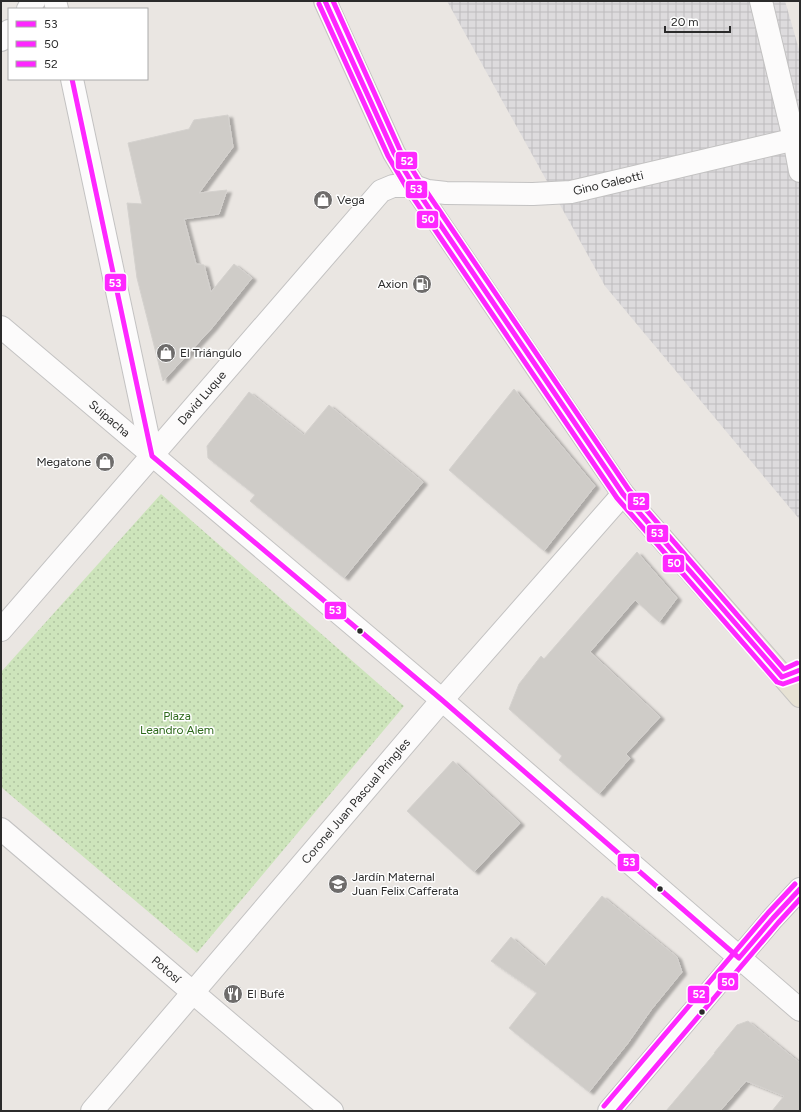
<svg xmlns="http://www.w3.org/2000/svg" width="801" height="1112" viewBox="0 0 801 1112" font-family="Figtree,sans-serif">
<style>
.industrial{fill:url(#industrial-grid)}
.park{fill:url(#park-dots)}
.building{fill:#cfccc8;stroke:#d4d1ce;filter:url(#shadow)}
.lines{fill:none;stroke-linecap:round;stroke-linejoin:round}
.minor-casing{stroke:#c3c2c2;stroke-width:24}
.major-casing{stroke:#c5c4c2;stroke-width:24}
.minor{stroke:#fcfbfb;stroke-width:22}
.major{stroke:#e7e2d4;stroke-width:22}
.bus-1-casing{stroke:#fff;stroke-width:8}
.bus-2-casing{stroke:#fff;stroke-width:8}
.bus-3-casing{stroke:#fff;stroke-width:8}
.bus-1{stroke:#fe27ff;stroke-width:5}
.bus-2{stroke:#fe27ff;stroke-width:5}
.bus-3{stroke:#fe27ff;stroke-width:5}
.bus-dot{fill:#2b2b2b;stroke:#fff;stroke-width:1.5}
.labels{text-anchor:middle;stroke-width:3;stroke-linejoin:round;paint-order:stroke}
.street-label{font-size:12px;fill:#2b2b2b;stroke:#fff}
.poi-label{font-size:12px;fill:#2b2b2b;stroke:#fff;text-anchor:start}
.park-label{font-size:12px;fill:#2d691b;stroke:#fff}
.line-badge{stroke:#fff;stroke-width:1.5}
.badge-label{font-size:11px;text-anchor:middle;font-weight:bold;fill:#fff}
</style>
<defs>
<pattern id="industrial-grid" width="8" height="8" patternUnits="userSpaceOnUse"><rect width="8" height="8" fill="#dddbdd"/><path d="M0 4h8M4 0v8" fill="none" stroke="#bebcbe"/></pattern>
<pattern id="park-dots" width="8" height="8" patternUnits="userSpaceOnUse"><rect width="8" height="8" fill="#cde4bb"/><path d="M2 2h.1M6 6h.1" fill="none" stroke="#b0c4a1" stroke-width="1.8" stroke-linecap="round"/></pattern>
<filter id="shadow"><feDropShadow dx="4.5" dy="2.5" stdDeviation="1" flood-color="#0004"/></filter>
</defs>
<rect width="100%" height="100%" fill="#eae6e2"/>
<path class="industrial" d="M 447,1 L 785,1 L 800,53 L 800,520 L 605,286 Z"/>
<path class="park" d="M 161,494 L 404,706 L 197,953 L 1,787 L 1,672 Z"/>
<path class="building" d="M 228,115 L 233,147 L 199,193 L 227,190 L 219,214 L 184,219 L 196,264 L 204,265 L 211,292 L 234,264 L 252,278 L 212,328 L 163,381 L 137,278 L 127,203 L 142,204 L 128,143 L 189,129 L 194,120 Z
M 514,389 L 595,486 L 544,551 L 449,470 Z
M 249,392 L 304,435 L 329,405 L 423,482 L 344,578 L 250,501 L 255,495 L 208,458 L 207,446 Z
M 637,552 L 677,598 L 659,622 L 635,600 L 590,652 L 660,717 L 626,754 L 630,758 L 599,794 L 559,760 L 562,756 L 509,709 L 519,684 L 541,656 L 544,659 Z
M 453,761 L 520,823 L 474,872 L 407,811 Z
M 602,896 L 677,957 L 682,972 L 651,1010 L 628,1043 L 589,1092 L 509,1028 L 537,993 L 491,961 L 511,937 L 545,966 Z
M 748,1021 L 800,1063 L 800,1111 L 772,1111 L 784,1096 L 746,1081 L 720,1111 L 666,1111 L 715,1053 L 714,1053 L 737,1025 Z"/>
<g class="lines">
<g class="minor-casing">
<g id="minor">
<path d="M 55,1 L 57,9"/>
<path d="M 761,1 L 794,139 L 800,171"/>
<path d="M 28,9 L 34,1"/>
<path d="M 1,40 L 9,31"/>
<path d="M 72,79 L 152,456"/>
<path id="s1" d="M 1,327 L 442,700 L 800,1010"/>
<path id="s2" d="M 1,630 L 381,191 L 393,186 L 414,186 L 428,191 L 446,193 L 533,194 L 571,192 L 800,138"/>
<path id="s3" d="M 1,829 L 332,1111"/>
<path id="s4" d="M 92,1111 L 442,700 L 623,494"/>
<path d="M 609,1111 L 773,918 L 800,889"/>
</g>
</g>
<g class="major-casing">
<path id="major" d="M 325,1 L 394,153 L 414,186 L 539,371 L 623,494 L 800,696"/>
</g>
<use href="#minor" class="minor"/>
<use href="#major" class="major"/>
<g class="bus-1-casing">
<path id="bus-1" d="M 325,1 L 394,153 L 414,186 L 623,494 L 782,677 L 800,670
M 72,79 L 152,456 L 442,700 L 739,958 L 773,918 L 800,889"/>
</g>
<g class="bus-2-casing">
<path id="bus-2" d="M 319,4 L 388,156 L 408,190 L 617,498 L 777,682 L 783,684 L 800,678
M 618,1111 L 778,923 L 800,899"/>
</g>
<g class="bus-3-casing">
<path id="bus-3" d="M 333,1 L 400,150 L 420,182 L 629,490 L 784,669 L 797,663
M 604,1106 L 768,913 L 795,884"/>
</g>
<use href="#bus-1" class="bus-1"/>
<use href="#bus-2" class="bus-2"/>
<use href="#bus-3" class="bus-3"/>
</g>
<defs>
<g id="shop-disc" transform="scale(1)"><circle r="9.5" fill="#6e6c6b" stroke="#fff"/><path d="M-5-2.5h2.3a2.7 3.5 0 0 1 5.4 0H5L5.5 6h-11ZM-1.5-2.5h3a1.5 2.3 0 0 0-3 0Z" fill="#fff"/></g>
<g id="fuel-disc" transform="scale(1)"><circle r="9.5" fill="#6e6c6b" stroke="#fff"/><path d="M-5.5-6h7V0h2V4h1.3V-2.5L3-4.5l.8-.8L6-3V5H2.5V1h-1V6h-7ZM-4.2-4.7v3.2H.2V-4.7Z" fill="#fff"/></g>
<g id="school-disc" transform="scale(1)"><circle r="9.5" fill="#6e6c6b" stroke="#fff"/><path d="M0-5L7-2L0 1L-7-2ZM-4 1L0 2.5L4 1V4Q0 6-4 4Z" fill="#fff"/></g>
<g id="restaurant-disc" transform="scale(1)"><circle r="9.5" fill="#6e6c6b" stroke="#fff"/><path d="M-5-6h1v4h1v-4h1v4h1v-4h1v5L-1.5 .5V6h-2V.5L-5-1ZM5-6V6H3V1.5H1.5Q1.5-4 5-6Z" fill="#fff"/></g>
</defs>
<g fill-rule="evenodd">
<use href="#shop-disc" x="323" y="200"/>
<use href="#fuel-disc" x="422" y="284"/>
<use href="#shop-disc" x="166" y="353"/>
<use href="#shop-disc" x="105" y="462"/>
<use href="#school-disc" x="338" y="884"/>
<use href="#restaurant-disc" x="233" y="994"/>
</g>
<g class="bus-dot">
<circle cx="360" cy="631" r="3.5"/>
<circle cx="660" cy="889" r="3.5"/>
<circle cx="702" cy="1012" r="3.5"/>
</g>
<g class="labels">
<g class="street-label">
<text dy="4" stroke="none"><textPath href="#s2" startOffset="811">Gino Galeotti</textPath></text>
<text dy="4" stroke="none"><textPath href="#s2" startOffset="307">David Luque</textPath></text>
<text dy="4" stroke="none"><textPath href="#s1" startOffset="142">Suipacha</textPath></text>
<text dy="4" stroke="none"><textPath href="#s4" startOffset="407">Coronel Juan Pascual Pringles</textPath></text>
<text dy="4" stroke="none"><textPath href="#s3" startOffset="217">Potosí</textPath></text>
</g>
<g class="poi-label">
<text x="337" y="204">Vega</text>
<text x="408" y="288" text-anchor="end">Axion</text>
<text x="180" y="357">El Triángulo</text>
<text x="91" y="466" text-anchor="end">Megatone</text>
<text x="352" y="881">Jardín Maternal<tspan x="352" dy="14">Juan Felix Cafferata</tspan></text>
<text x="247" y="998">El Bufé</text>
</g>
<g class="park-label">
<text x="177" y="720">Plaza<tspan x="177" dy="14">Leandro Alem</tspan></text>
</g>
</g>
<g class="line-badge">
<rect x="395" y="151" width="23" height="19" rx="4" fill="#fe27ff"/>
<rect x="405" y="180" width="23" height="19" rx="4" fill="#fe27ff"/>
<rect x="416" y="210" width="23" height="19" rx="4" fill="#fe27ff"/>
<rect x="104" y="273" width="23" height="19" rx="4" fill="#fe27ff"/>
<rect x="627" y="492" width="23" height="19" rx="4" fill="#fe27ff"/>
<rect x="646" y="524" width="23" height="19" rx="4" fill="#fe27ff"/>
<rect x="662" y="554" width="23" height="19" rx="4" fill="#fe27ff"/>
<rect x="324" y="601" width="23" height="19" rx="4" fill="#fe27ff"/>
<rect x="617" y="853" width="23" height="19" rx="4" fill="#fe27ff"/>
<rect x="717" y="972" width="22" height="19" rx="4" fill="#fe27ff"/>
<rect x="687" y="985" width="23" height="19" rx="4" fill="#fe27ff"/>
</g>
<g class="badge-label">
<text x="407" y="165">52</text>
<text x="416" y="193">53</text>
<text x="428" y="223">50</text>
<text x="115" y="287">53</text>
<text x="639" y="505">52</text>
<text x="657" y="537">53</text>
<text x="674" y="567">50</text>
<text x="335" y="614">53</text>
<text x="629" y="866">53</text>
<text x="728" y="986">50</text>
<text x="699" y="998">52</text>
</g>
<rect width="801" height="1112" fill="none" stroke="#2b2b2b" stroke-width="4"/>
<rect x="8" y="8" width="140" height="72" fill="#ffffff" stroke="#aaaaaa"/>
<rect x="16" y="21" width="20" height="6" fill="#fe27ff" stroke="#aaaaaa"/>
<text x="44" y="28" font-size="12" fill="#2b2b2b">53</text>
<rect x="16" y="41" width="20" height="6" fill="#fe27ff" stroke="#aaaaaa"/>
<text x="44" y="48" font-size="12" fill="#2b2b2b">50</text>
<rect x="16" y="61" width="20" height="6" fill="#fe27ff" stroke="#aaaaaa"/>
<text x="44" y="68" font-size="12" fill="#2b2b2b">52</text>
<path d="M665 26v6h65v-6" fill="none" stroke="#2b2b2b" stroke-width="2"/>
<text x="671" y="26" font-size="12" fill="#2b2b2b" stroke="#ffffff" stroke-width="3" paint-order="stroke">20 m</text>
</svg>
